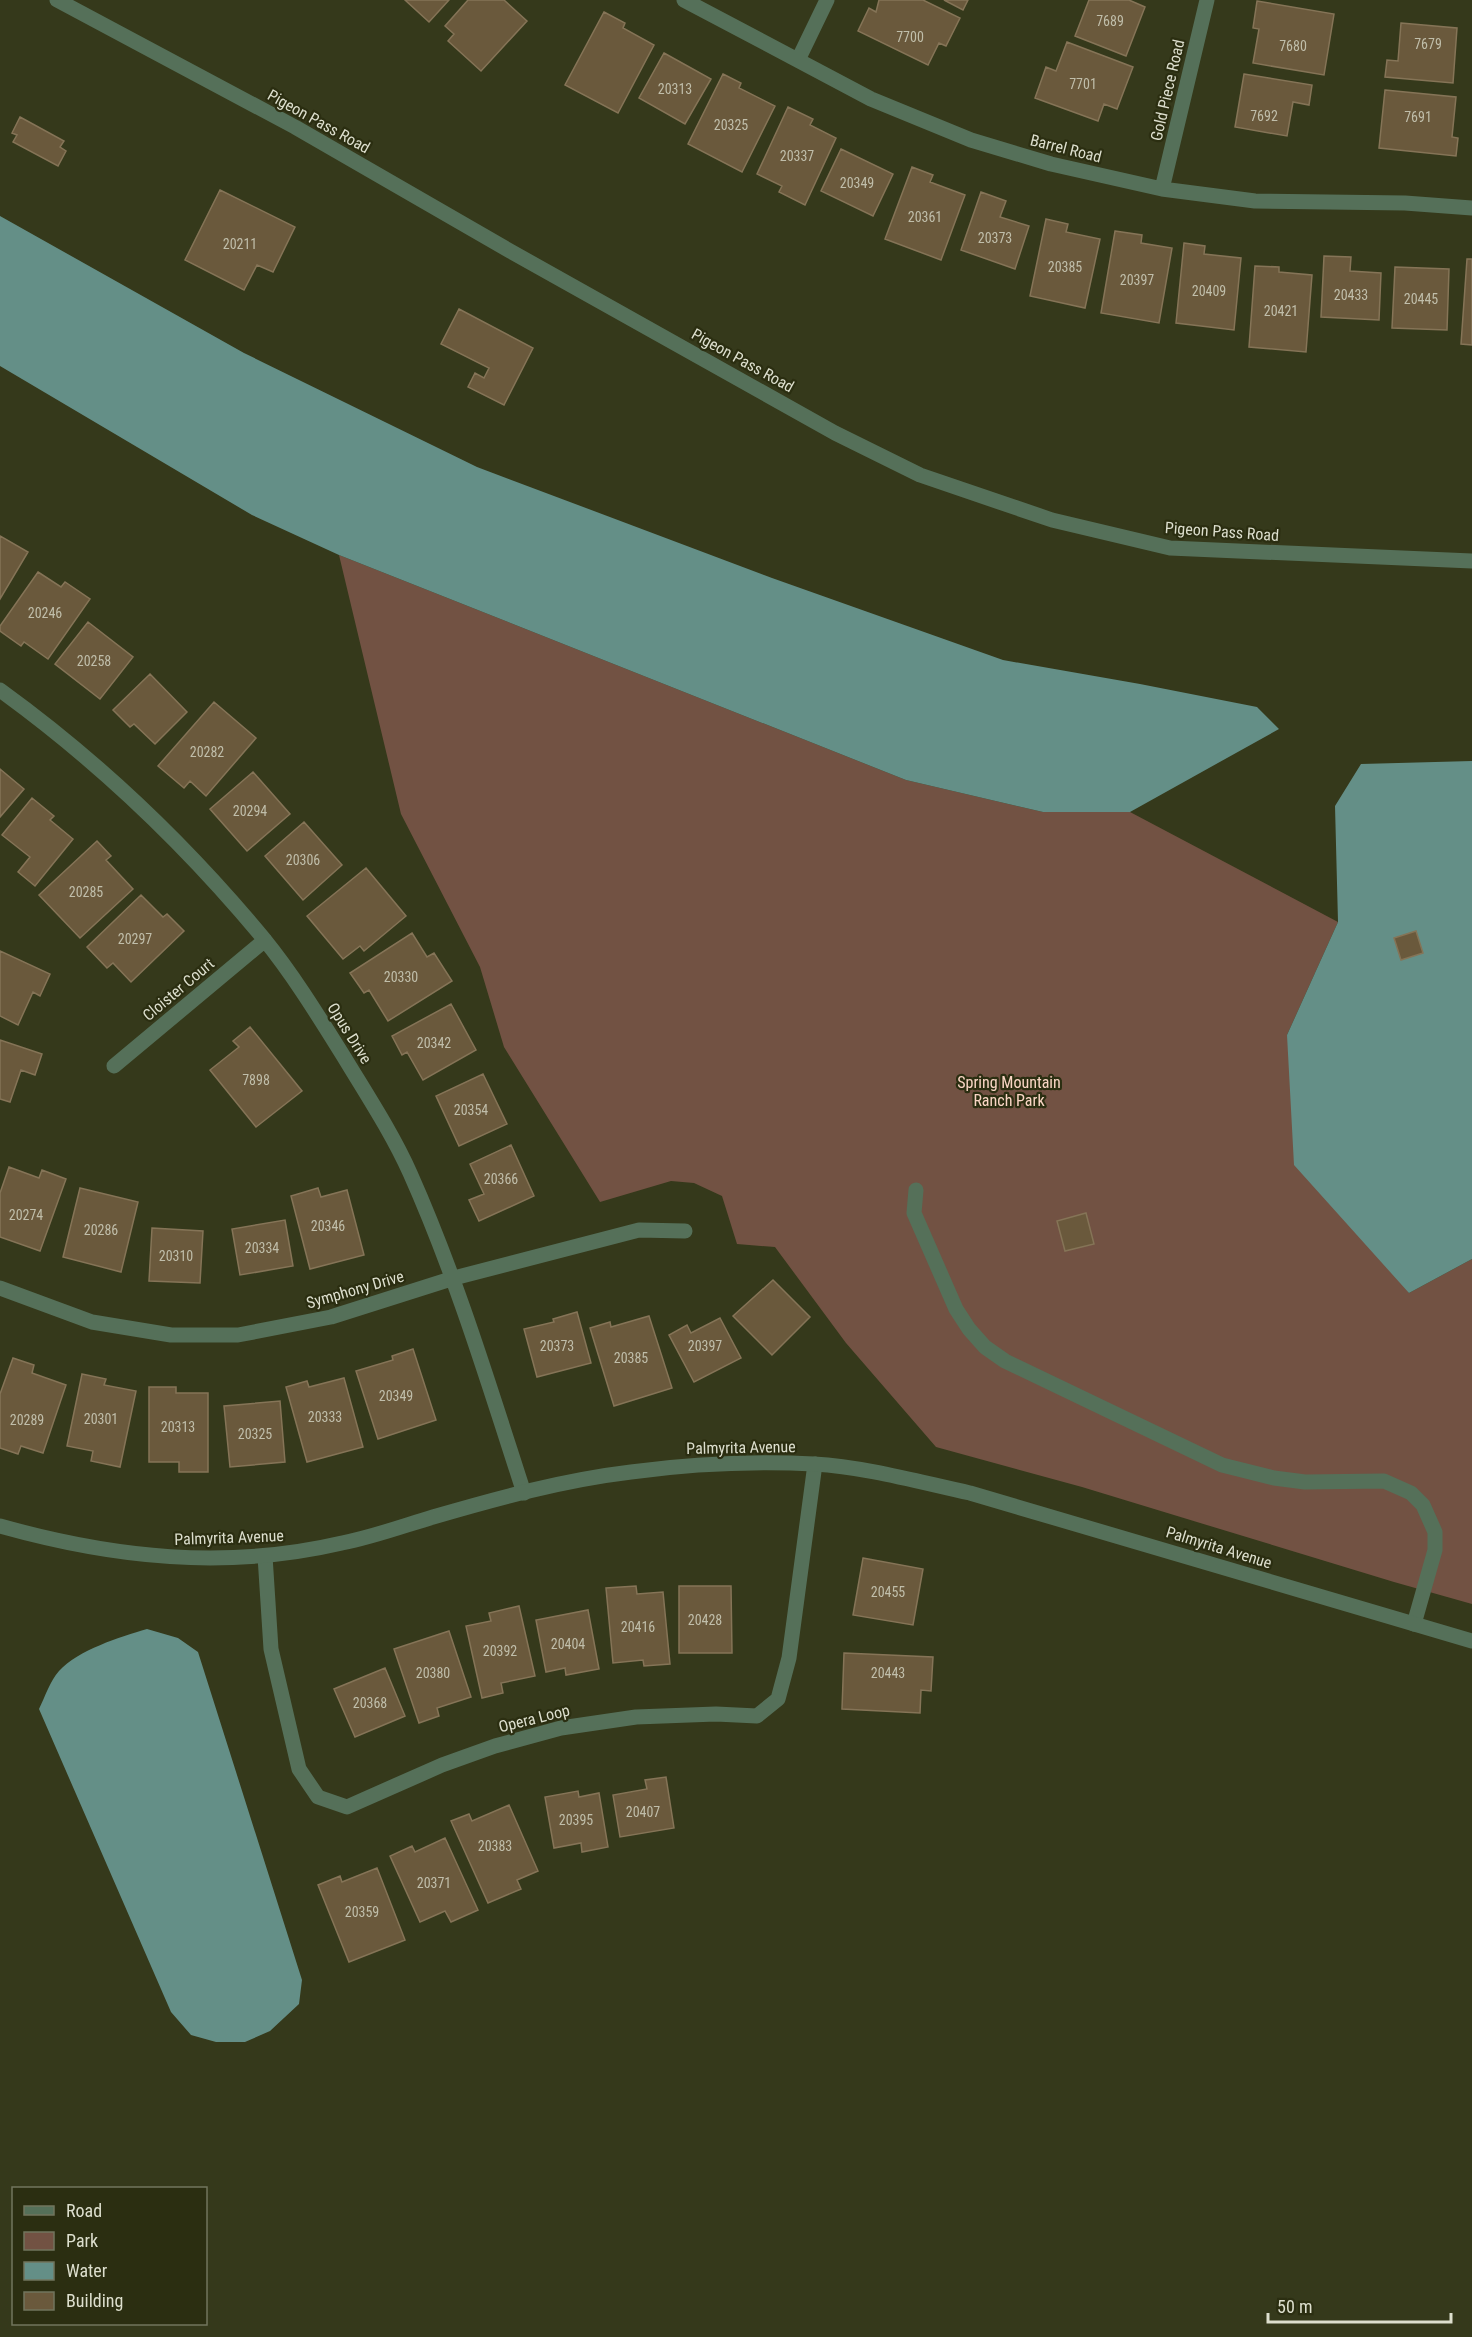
<svg xmlns="http://www.w3.org/2000/svg" width="1472" height="2337" viewBox="0 0 1472 2337" font-family="'Roboto Condensed',sans-serif">
<style>
.green{fill:#725243}
.water{fill:#648f87}
.building{fill:#6a593c;stroke:#857457;stroke-width:1.5}
.lines{fill:none;stroke-linecap:round;stroke-linejoin:round}
.service{stroke:#557059;stroke-width:15}
.minor{stroke:#557059;stroke-width:15}
.tertiary{stroke:#557059;stroke-width:15}
.labels{text-anchor:middle;stroke-width:4.5;stroke-linejoin:round;paint-order:stroke}
.number-label{font-size:14px;fill:#c0beaa}
.street-label{font-size:16px;fill:#dddfce;stroke:#2b2e11}
.park-label{font-size:16px;fill:#fad6c5;stroke:#2b2e11}
</style>
<rect width="100%" height="100%" fill="#35391b"/>
<path class="green" d="M 339,555 L 906,780 L 1043,812 L 1130,812 L 1338,922 L 1287,1035 L 1409,1293 L 1472,1259 L 1472,1604 L 1394,1582 L 1082,1487 L 936,1447 L 846,1343 L 775,1247 L 737,1244 L 722,1196 L 694,1183 L 671,1181 L 600,1202 L 504,1047 L 480,967 L 401,814 Z"/>
<path class="water" d="M 0,216 L 244,353 L 477,467 L 772,578 L 1003,660 L 1140,684 L 1257,707 L 1279,729 L 1130,812 L 1043,812 L 906,780 L 339,555 L 252,515 L 0,366 Z
M 1472,761 L 1472,1259 L 1409,1293 L 1294,1165 L 1287,1035 L 1338,922 L 1335,806 L 1361,764 Z
M 147,1629 L 178,1638 L 198,1652 L 302,1980 L 299,2004 L 270,2031 L 245,2042 L 216,2042 L 191,2035 L 171,2012 L 39,1709 C 45,1697 50,1681 59,1671 C 78,1650 120,1637 147,1629 Z"/>
<path class="building" d="M 405,0 L 449,0 L 429,22 Z
M 468,0 L 504,0 L 527,21 L 481,71 L 448,41 L 454,34 L 445,26 Z
M 879,0 L 923,0 L 960,18 L 946,46 L 939,43 L 928,65 L 858,31 L 869,8 L 876,12 Z
M 944,0 L 968,0 L 963,10 Z
M 1089,0 L 1129,0 L 1145,7 L 1126,56 L 1075,36 Z
M 1257,1 L 1334,14 L 1324,75 L 1253,63 L 1259,29 L 1253,28 Z
M 604,12 L 625,23 L 623,28 L 654,45 L 618,113 L 565,85 Z
M 1401,23 L 1457,28 L 1453,83 L 1385,77 L 1387,60 L 1398,61 Z
M 1067,42 L 1133,67 L 1117,109 L 1104,104 L 1098,121 L 1035,98 L 1046,67 L 1056,71 Z
M 664,53 L 711,79 L 685,124 L 639,98 Z
M 723,74 L 741,83 L 739,88 L 775,106 L 742,172 L 688,144 Z
M 1244,74 L 1312,85 L 1309,105 L 1293,102 L 1287,136 L 1235,127 Z
M 1385,90 L 1456,97 L 1452,137 L 1458,138 L 1456,156 L 1379,148 Z
M 788,107 L 813,119 L 810,125 L 836,138 L 805,205 L 779,192 L 782,186 L 757,174 Z
M 20,117 L 64,141 L 60,147 L 66,151 L 58,166 L 13,142 L 17,135 L 12,133 Z
M 841,149 L 893,174 L 873,216 L 821,191 Z
M 912,167 L 933,175 L 930,182 L 965,195 L 941,260 L 885,239 Z
M 220,190 L 295,227 L 273,272 L 257,265 L 244,290 L 185,260 Z
M 981,192 L 1006,201 L 1000,217 L 1029,226 L 1015,269 L 961,250 Z
M 1046,219 L 1068,224 L 1066,232 L 1100,239 L 1085,308 L 1030,296 Z
M 1115,231 L 1142,235 L 1141,243 L 1172,248 L 1159,323 L 1101,313 Z
M 1184,243 L 1205,246 L 1204,254 L 1241,258 L 1234,330 L 1176,323 Z
M 1324,256 L 1351,257 L 1350,271 L 1381,273 L 1379,320 L 1321,317 Z
M 1467,259 L 1472,259 L 1472,345 L 1461,344 Z
M 1255,266 L 1279,267 L 1279,272 L 1312,275 L 1306,352 L 1249,347 Z
M 1395,267 L 1449,269 L 1447,330 L 1392,328 Z
M 459,309 L 533,348 L 504,405 L 468,387 L 475,373 L 484,378 L 489,368 L 441,344 Z
M 0,536 L 28,552 L 0,599 Z
M 38,572 L 61,587 L 65,582 L 90,599 L 48,659 L 24,642 L 21,646 L 0,631 L 0,626 Z
M 88,622 L 133,657 L 100,699 L 55,664 Z
M 150,674 L 187,712 L 155,744 L 134,724 L 130,727 L 113,710 Z
M 214,702 L 256,738 L 206,796 L 190,781 L 184,788 L 158,766 Z
M 0,769 L 24,789 L 0,817 Z
M 253,772 L 290,814 L 247,851 L 210,809 Z
M 32,798 L 54,816 L 50,820 L 73,839 L 35,886 L 18,872 L 30,857 L 2,835 Z
M 304,822 L 342,865 L 303,900 L 265,856 Z
M 97,841 L 111,856 L 106,860 L 133,889 L 80,938 L 39,895 Z
M 366,868 L 406,916 L 364,951 L 360,946 L 343,959 L 307,916 Z
M 141,895 L 163,917 L 167,914 L 184,931 L 131,982 L 113,963 L 107,968 L 87,947 Z
M 1416,931 L 1423,953 L 1401,960 L 1394,938 Z
M 412,933 L 427,957 L 434,953 L 452,981 L 388,1021 L 369,990 L 364,993 L 350,973 Z
M 0,951 L 50,974 L 40,996 L 33,992 L 18,1025 L 0,1016 Z
M 451,1004 L 476,1050 L 423,1080 L 407,1052 L 402,1055 L 392,1036 Z
M 250,1027 L 302,1091 L 256,1127 L 210,1070 L 239,1047 L 233,1041 Z
M 0,1040 L 42,1054 L 35,1075 L 21,1070 L 10,1102 L 0,1099 Z
M 483,1074 L 507,1124 L 459,1146 L 436,1096 Z
M 511,1145 L 534,1196 L 479,1221 L 469,1200 L 484,1194 L 470,1164 Z
M 9,1167 L 39,1178 L 42,1170 L 66,1179 L 40,1251 L 0,1237 L 0,1193 Z
M 80,1188 L 138,1202 L 121,1272 L 63,1257 Z
M 318,1188 L 321,1197 L 347,1190 L 364,1255 L 310,1269 L 291,1196 Z
M 1086,1213 L 1094,1244 L 1065,1251 L 1057,1221 Z
M 285,1220 L 293,1266 L 240,1275 L 232,1229 Z
M 152,1228 L 203,1231 L 200,1283 L 149,1281 Z
M 773,1280 L 810,1317 L 772,1355 L 733,1316 Z
M 577,1312 L 591,1363 L 537,1377 L 524,1329 L 554,1322 L 553,1319 Z
M 649,1316 L 672,1388 L 614,1406 L 590,1328 L 610,1322 L 611,1327 Z
M 720,1318 L 741,1358 L 694,1382 L 669,1335 L 687,1325 L 691,1333 Z
M 413,1349 L 436,1420 L 378,1439 L 356,1371 L 393,1360 L 392,1356 Z
M 13,1358 L 34,1365 L 32,1373 L 66,1385 L 43,1453 L 21,1446 L 18,1454 L 0,1448 L 0,1394 Z
M 82,1374 L 106,1379 L 104,1385 L 136,1391 L 120,1467 L 91,1461 L 93,1451 L 67,1446 Z
M 344,1378 L 363,1447 L 307,1462 L 286,1387 L 307,1381 L 309,1387 Z
M 149,1387 L 176,1387 L 176,1393 L 208,1393 L 208,1472 L 179,1472 L 179,1462 L 149,1462 Z
M 280,1401 L 285,1462 L 230,1467 L 224,1406 Z
M 863,1558 L 923,1569 L 913,1625 L 853,1615 Z
M 636,1586 L 637,1594 L 663,1592 L 670,1664 L 644,1666 L 643,1660 L 613,1663 L 606,1588 Z
M 679,1586 L 731,1586 L 732,1653 L 679,1653 Z
M 519,1606 L 535,1676 L 501,1683 L 503,1693 L 482,1698 L 466,1626 L 491,1621 L 489,1613 Z
M 588,1610 L 599,1669 L 566,1675 L 565,1668 L 546,1672 L 536,1620 Z
M 449,1631 L 471,1697 L 437,1708 L 439,1716 L 419,1723 L 394,1649 Z
M 844,1653 L 933,1657 L 931,1691 L 921,1690 L 920,1713 L 842,1709 Z
M 385,1668 L 405,1716 L 355,1737 L 334,1689 Z
M 666,1777 L 674,1828 L 620,1837 L 613,1795 L 647,1789 L 645,1780 Z
M 578,1791 L 579,1797 L 599,1793 L 608,1847 L 582,1852 L 581,1843 L 554,1848 L 545,1797 Z
M 509,1805 L 538,1871 L 517,1880 L 521,1889 L 488,1903 L 451,1821 L 469,1814 L 472,1821 Z
M 445,1838 L 478,1910 L 451,1922 L 445,1911 L 420,1922 L 390,1856 L 412,1846 L 415,1852 Z
M 377,1868 L 405,1940 L 349,1962 L 318,1885 L 340,1876 L 342,1882 Z"/>
<g class="lines">
<path class="service" d="M 916,1190 L 914,1213 L 956,1309 L 969,1329 L 985,1347 L 1005,1361 L 1222,1465 L 1274,1478 L 1305,1482 L 1384,1481 L 1411,1493 L 1423,1505 L 1435,1532 L 1435,1550 L 1414,1624"/>
<path class="minor" d="M 684,0 L 871,99 L 971,140 L 1051,164 L 1162,189 L 1255,201 L 1405,203 L 1472,208
M 798,60 L 827,0
M 1162,189 L 1207,0
M 0,690 C 98,761 187,846 264,939 C 294,976 319,1017 344,1057 C 367,1095 392,1133 410,1173 C 456,1276 489,1385 524,1493
M 114,1066 L 265,940
M 0,1288 L 92,1322 L 171,1335 L 238,1335 L 331,1317 L 454,1278 L 639,1230 L 685,1231
M 265,1556 L 271,1649 L 299,1769 L 318,1797 L 347,1807 L 442,1765 L 495,1746 L 561,1728 L 636,1717 L 716,1714 L 757,1716 L 778,1699 L 789,1658 L 815,1464"/>
<path class="tertiary" d="M 57,0 L 295,127 L 510,251 L 835,433 L 920,475 L 1052,520 L 1170,548 L 1472,561
M 0,1526 C 114,1558 226,1570 342,1543 C 373,1537 403,1526 433,1517 C 498,1498 564,1480 631,1472 C 691,1464 753,1461 814,1464 C 866,1467 919,1482 970,1493 L 1472,1641"/>
</g>
<g class="labels">
<g class="number-label">
<text x="1110" y="26">7689</text>
<text x="910" y="42">7700</text>
<text x="1428" y="49">7679</text>
<text x="1293" y="51">7680</text>
<text x="1083" y="89">7701</text>
<text x="675" y="94">20313</text>
<text x="1264" y="121">7692</text>
<text x="1418" y="122">7691</text>
<text x="731" y="130">20325</text>
<text x="797" y="161">20337</text>
<text x="857" y="188">20349</text>
<text x="925" y="222">20361</text>
<text x="995" y="243">20373</text>
<text x="240" y="249">20211</text>
<text x="1065" y="272">20385</text>
<text x="1137" y="285">20397</text>
<text x="1209" y="296">20409</text>
<text x="1351" y="300">20433</text>
<text x="1421" y="304">20445</text>
<text x="1281" y="316">20421</text>
<text x="45" y="618">20246</text>
<text x="94" y="666">20258</text>
<text x="207" y="757">20282</text>
<text x="250" y="816">20294</text>
<text x="303" y="865">20306</text>
<text x="86" y="897">20285</text>
<text x="135" y="944">20297</text>
<text x="401" y="982">20330</text>
<text x="434" y="1048">20342</text>
<text x="256" y="1085">7898</text>
<text x="471" y="1115">20354</text>
<text x="501" y="1184">20366</text>
<text x="26" y="1220">20274</text>
<text x="328" y="1231">20346</text>
<text x="101" y="1235">20286</text>
<text x="262" y="1253">20334</text>
<text x="176" y="1261">20310</text>
<text x="557" y="1351">20373</text>
<text x="705" y="1351">20397</text>
<text x="631" y="1363">20385</text>
<text x="396" y="1401">20349</text>
<text x="325" y="1422">20333</text>
<text x="101" y="1424">20301</text>
<text x="27" y="1425">20289</text>
<text x="178" y="1432">20313</text>
<text x="255" y="1439">20325</text>
<text x="888" y="1597">20455</text>
<text x="705" y="1625">20428</text>
<text x="638" y="1632">20416</text>
<text x="568" y="1649">20404</text>
<text x="500" y="1656">20392</text>
<text x="433" y="1678">20380</text>
<text x="888" y="1678">20443</text>
<text x="370" y="1708">20368</text>
<text x="643" y="1817">20407</text>
<text x="576" y="1825">20395</text>
<text x="495" y="1851">20383</text>
<text x="434" y="1888">20371</text>
<text x="362" y="1917">20359</text>
</g>
<g class="street-label">
<text transform="translate(1167 90) rotate(-77)" y="6">Gold Piece Road</text>
<text transform="translate(319 121) rotate(29)" y="6">Pigeon Pass Road</text>
<text transform="translate(1066 148) rotate(14)" y="6">Barrel Road</text>
<text transform="translate(743 360) rotate(29)" y="6">Pigeon Pass Road</text>
<text transform="translate(1222 531) rotate(4)" y="6">Pigeon Pass Road</text>
<text transform="translate(178 989) rotate(-40)" y="6">Cloister Court</text>
<text transform="translate(350 1033) rotate(58)" y="6">Opus Drive</text>
<text transform="translate(355 1289) rotate(-16)" y="6">Symphony Drive</text>
<text transform="translate(741 1447) rotate(-1)" y="6">Palmyrita Avenue</text>
<text transform="translate(229 1537) rotate(-2)" y="6">Palmyrita Avenue</text>
<text transform="translate(1219 1547) rotate(17)" y="6">Palmyrita Avenue</text>
<text transform="translate(534 1718) rotate(-14)" y="6">Opera Loop</text>
</g>
<g class="park-label">
<text x="1009" y="1088">Spring Mountain<tspan x="1009" dy="18">Ranch Park</tspan></text>
</g>
</g>
<rect x="12" y="2187" width="195" height="138" fill="#2b2e11" stroke="#72755d" stroke-width="1.5"/>
<rect x="24" y="2206" width="30" height="9" fill="#557059" stroke="#72755d" stroke-width="1.5"/>
<text x="66" y="2217" font-size="18" fill="#dddfce">Road</text>
<rect x="24" y="2232" width="30" height="18" fill="#725243" stroke="#72755d" stroke-width="1.5"/>
<text x="66" y="2247" font-size="18" fill="#dddfce">Park</text>
<rect x="24" y="2262" width="30" height="18" fill="#648f87" stroke="#72755d" stroke-width="1.5"/>
<text x="66" y="2277" font-size="18" fill="#dddfce">Water</text>
<rect x="24" y="2292" width="30" height="18" fill="#6a593c" stroke="#72755d" stroke-width="1.5"/>
<text x="66" y="2307" font-size="18" fill="#dddfce">Building</text>
<path d="M1268 2313v9h183v-9" fill="none" stroke="#dddfce" stroke-width="3"/>
<text x="1277" y="2313" font-size="18" fill="#dddfce" stroke="#2b2e11" stroke-width="4.5" paint-order="stroke">50 m</text>
</svg>
